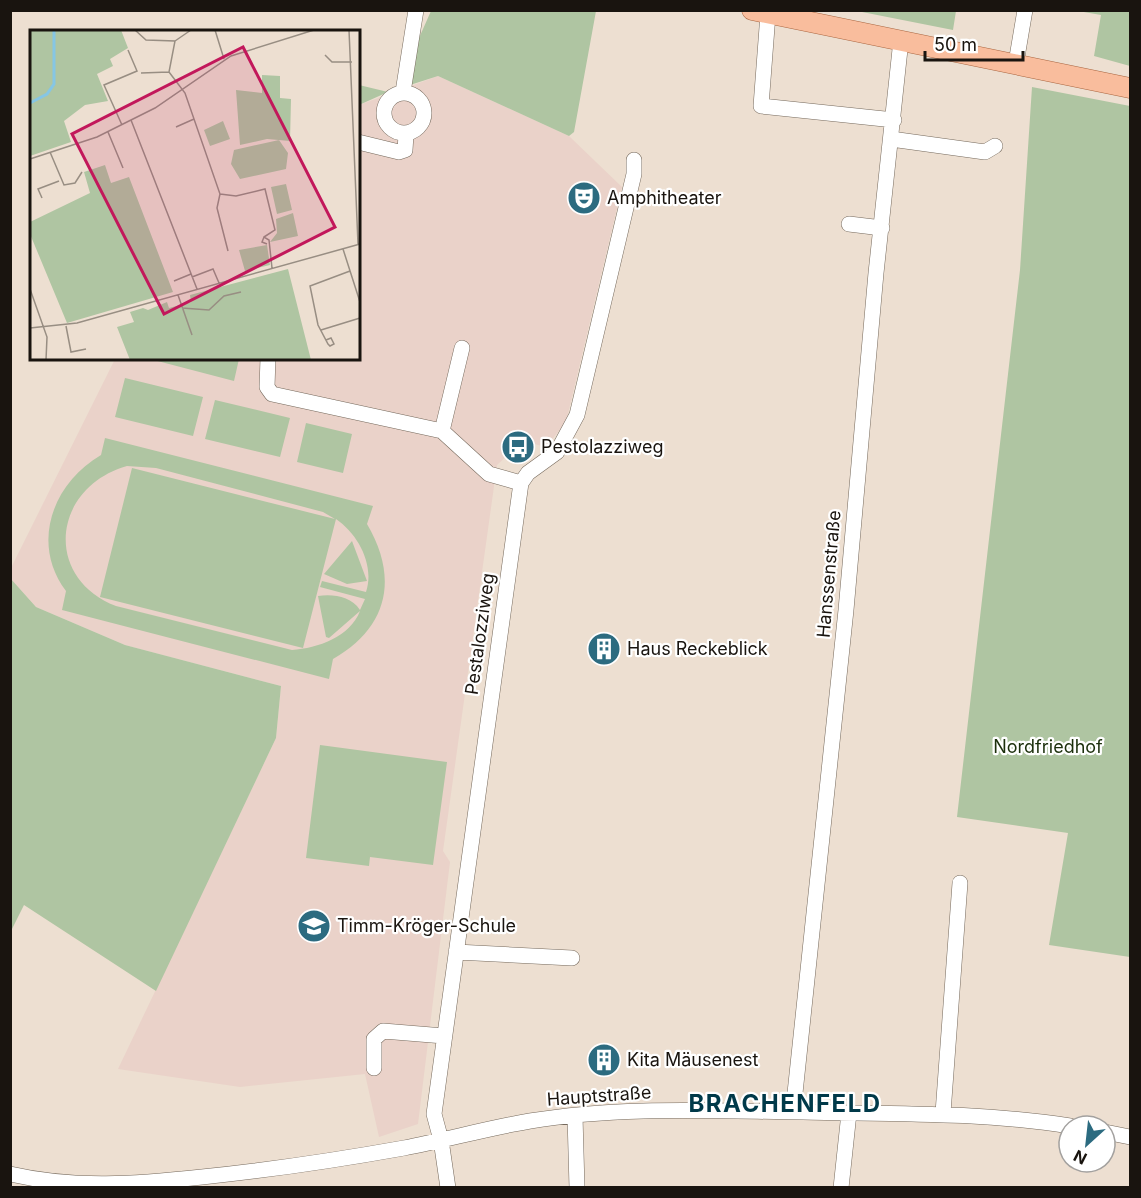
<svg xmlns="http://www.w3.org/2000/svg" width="1141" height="1198" viewBox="0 0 1141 1198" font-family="Inter,sans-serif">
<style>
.education{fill:#ead2c9}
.green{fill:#afc5a2;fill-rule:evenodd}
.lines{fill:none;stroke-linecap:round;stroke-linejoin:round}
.minor-casing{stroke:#75695c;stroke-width:16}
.major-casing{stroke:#a86540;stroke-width:21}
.minor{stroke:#fff;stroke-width:15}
.major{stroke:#f9bd9d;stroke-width:20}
.labels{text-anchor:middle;stroke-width:4.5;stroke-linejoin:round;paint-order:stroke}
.poi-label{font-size:18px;fill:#19140f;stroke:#fff;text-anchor:start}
.street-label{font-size:18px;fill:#19140f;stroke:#fff}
.park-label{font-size:18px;fill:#1b2f0b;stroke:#fff}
.district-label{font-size:24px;font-weight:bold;letter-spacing:1.5px;fill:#003949;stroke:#fff}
.inset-river{fill:none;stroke:#86c6e4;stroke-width:3}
.inset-road{fill:none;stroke:#988e83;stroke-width:1.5}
.view{fill:#c2185b;fill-opacity:0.15;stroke:#c2185b;stroke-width:3}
.inset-edge{fill:none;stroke:#19140f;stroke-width:3}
</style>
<rect width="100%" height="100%" fill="#eddfd1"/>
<path class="education" d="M 438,76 L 569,136 L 622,187 L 566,422 L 546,447 L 523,441 L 497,465 L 443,851 L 450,862 L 418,1124 L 379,1137 L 365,1074 L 240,1087 L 118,1069 L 276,738 L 281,686 L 125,645 L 36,607 L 11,579 L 10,570 L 115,359 L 358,358 L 359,105 Z"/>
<path class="green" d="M 431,11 L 596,11 L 574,132 L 569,136 L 438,76 L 410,85 L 419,38 Z
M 857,11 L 956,10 L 956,11 L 953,30 Z
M 1078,11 L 1130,11 L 1130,66 L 1094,56 L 1101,15 Z
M 359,85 L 388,92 L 359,105 Z
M 1032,87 L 1130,106 L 1130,957 L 1049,945 L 1068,833 L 957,817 L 1020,270 Z
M 146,358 L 239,358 L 239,359 L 234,381 Z
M 125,378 L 203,397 L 193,436 L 115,417 Z
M 215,400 L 290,418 L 280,457 L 205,439 Z
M 306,423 L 352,434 L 343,473 L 297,462 Z
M 105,438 L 373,506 L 367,524 C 399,578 388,628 333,659 L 329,679 L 62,610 L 66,591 C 30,543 53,483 101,455 ZM 127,466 L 156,468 L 323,512 L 335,519 L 132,468 L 100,597 L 303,648 L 336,519 C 358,534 375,565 366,592 L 322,581 L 320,587 L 365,599 L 360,610 C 351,596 333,594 318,596 L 326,637 L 329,638 L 360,611 C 350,637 318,648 292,650 L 116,606 C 42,577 53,487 127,466 Z
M 352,541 L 367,581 L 347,584 L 324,574 Z
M 11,579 L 36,607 L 125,645 L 281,686 L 276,738 L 156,991 L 24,905 L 11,931 Z
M 320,745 L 447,762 L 433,865 L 370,857 L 369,866 L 306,858 Z"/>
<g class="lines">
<g class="minor-casing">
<path id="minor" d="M 768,14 L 761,106 L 894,120
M 1016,63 L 1025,10
M 403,92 L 416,10
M384 113a20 20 0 1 1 40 0a20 20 0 1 1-40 0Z
M 891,139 L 985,152 L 995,146
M 358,142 L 399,152 L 405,150 L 406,135
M 849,224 L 882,228
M 268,358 L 267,387 L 272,394 L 442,431 L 489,474 L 521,483
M 442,431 L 462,348
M 456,952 L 572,958
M 374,1068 L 374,1039 L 383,1031 L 444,1036
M 793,1112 L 846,610 L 876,273 L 901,40
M 943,1113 L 960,883
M 575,1116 L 577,1188
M 1105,1132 L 1130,1137
M 10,1174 C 75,1189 137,1184 202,1177 C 270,1170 337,1160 404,1148 C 446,1140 488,1128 530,1121 C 620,1106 712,1111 803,1112 C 893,1114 981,1112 1070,1126
M 448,1188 L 441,1140 L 434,1114 L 521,483 L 528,473 L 557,452 L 577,415 L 634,174 L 634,160
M 841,1188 L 849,1113"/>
</g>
<g class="major-casing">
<path id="major" d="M 752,10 L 1130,88"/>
</g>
<use href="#minor" class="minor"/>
<use href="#major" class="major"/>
</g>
<defs>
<g id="theatre-disc" transform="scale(1.725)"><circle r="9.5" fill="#2c6b80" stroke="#fff"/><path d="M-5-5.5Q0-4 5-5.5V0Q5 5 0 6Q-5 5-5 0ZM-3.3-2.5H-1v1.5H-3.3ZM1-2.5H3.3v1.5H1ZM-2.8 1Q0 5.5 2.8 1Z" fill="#fff"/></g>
<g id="bus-disc" transform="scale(1.725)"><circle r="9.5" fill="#2c6b80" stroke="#fff"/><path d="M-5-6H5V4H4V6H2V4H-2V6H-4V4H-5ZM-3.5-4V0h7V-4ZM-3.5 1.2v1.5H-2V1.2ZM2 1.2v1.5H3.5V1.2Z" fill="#fff"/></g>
<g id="building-disc" transform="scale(1.725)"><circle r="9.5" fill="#2c6b80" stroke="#fff"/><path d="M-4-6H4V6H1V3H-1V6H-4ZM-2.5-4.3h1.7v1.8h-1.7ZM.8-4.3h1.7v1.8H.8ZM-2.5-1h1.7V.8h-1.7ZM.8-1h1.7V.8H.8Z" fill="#fff"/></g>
<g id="school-disc" transform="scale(1.725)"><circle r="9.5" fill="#2c6b80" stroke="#fff"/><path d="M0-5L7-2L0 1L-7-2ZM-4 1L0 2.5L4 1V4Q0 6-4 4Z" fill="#fff"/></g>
</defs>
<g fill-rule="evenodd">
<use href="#theatre-disc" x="584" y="198"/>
<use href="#bus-disc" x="518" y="447"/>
<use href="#building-disc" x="604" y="649"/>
<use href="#school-disc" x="314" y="926"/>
<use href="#building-disc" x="604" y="1060"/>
</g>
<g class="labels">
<g class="poi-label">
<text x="607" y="204">Amphitheater</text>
<text x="541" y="453">Pestolazziweg</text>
<text x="627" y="655">Haus Reckeblick</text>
<text x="337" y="932">Timm-Kröger-Schule</text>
<text x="627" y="1066">Kita Mäusenest</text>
</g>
<g class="street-label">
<text transform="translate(829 574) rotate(-85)" y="6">Hanssenstraße</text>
<text transform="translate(480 634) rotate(-82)" y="6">Pestalozziweg</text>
<text transform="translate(599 1096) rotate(-4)" y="6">Hauptstraße</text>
</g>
<g class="park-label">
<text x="1048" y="753">Nordfriedhof</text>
</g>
<g class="district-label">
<text x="785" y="1112">BRACHENFELD</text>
</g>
</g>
<g transform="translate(30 30)">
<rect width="330" height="330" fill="#eddfd1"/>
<path d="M 0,0 L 91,0 L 98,18 L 80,29 L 83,36 L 67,44 L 78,71 L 55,75 L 34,91 L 41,112 L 0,126 ZM 232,45 L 250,46 L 250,68 L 261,69 L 260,111 L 237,109 L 210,115 L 206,60 L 232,63 ZM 193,91 L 200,109 L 180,116 L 174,100 ZM 249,110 L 258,123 L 256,139 L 210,149 L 201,134 L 204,120 ZM 75,135 L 81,153 L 99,147 L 143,262 L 37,293 L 0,204 L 0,192 L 60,163 L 54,142 ZM 256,154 L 262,180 L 247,184 L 241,157 ZM 263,183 L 268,206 L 240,212 L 247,203 L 246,189 ZM 237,215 L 240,235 L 215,241 L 209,220 ZM 258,239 L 281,330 L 100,330 L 87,297 L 104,292 L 100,282 L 113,278 L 118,280 L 137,272 L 139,278 L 161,272 L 160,265 Z" fill="#afc5a2"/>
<path class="inset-river" d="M 0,73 L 17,64 L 24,54 L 24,0"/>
<path class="inset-road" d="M 105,0 L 116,10 L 145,11 L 139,42 L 155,63 L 190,164 L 187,178 L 198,221M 185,0 L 194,29M 319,0 L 328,214M 145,11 L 161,0M 295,25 L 302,32 L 322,32M 0,39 L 0,0M 111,43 L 139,42M 101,90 L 167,259M 92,95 L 74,55 L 107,41 L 98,20M 146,97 L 164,89M 78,102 L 93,138M 20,122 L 34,155 L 45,153 L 52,142M 0,129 L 67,107 L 125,78 L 201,26 L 284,0M 190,164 L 206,166 L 235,159 L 245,200 L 234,207M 12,168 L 8,159 L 29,151M 237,214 L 232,212 L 234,207 L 239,210 L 242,238M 313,219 L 330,272M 162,247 L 183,239 L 189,253M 144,251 L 161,244M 0,259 L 17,307 L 16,330M 148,265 L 162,305M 152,278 L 179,280 L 194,266 L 211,262M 36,296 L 41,322 L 56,319M 0,298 L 47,293 L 330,214M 291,300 L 330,288M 296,310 L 301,308 L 304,314 L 300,316 L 298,314 L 288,295 L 280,256 L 320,241"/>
<path class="view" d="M 213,17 L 305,197 L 134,284 L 42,104 Z"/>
<rect width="330" height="330" class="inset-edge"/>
</g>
<rect width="1141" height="1198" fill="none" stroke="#19140f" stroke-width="24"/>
<g transform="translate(1087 1144) rotate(207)"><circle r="28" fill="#ffffff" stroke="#a3a19f" stroke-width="1.5"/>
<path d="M0-4.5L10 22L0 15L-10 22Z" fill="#2c6b80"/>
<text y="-9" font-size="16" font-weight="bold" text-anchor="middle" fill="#19140f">N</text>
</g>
<path d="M925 51v9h98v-9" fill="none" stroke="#19140f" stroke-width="3"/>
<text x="934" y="51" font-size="18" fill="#19140f" stroke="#ffffff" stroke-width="4.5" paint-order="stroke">50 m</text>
</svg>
